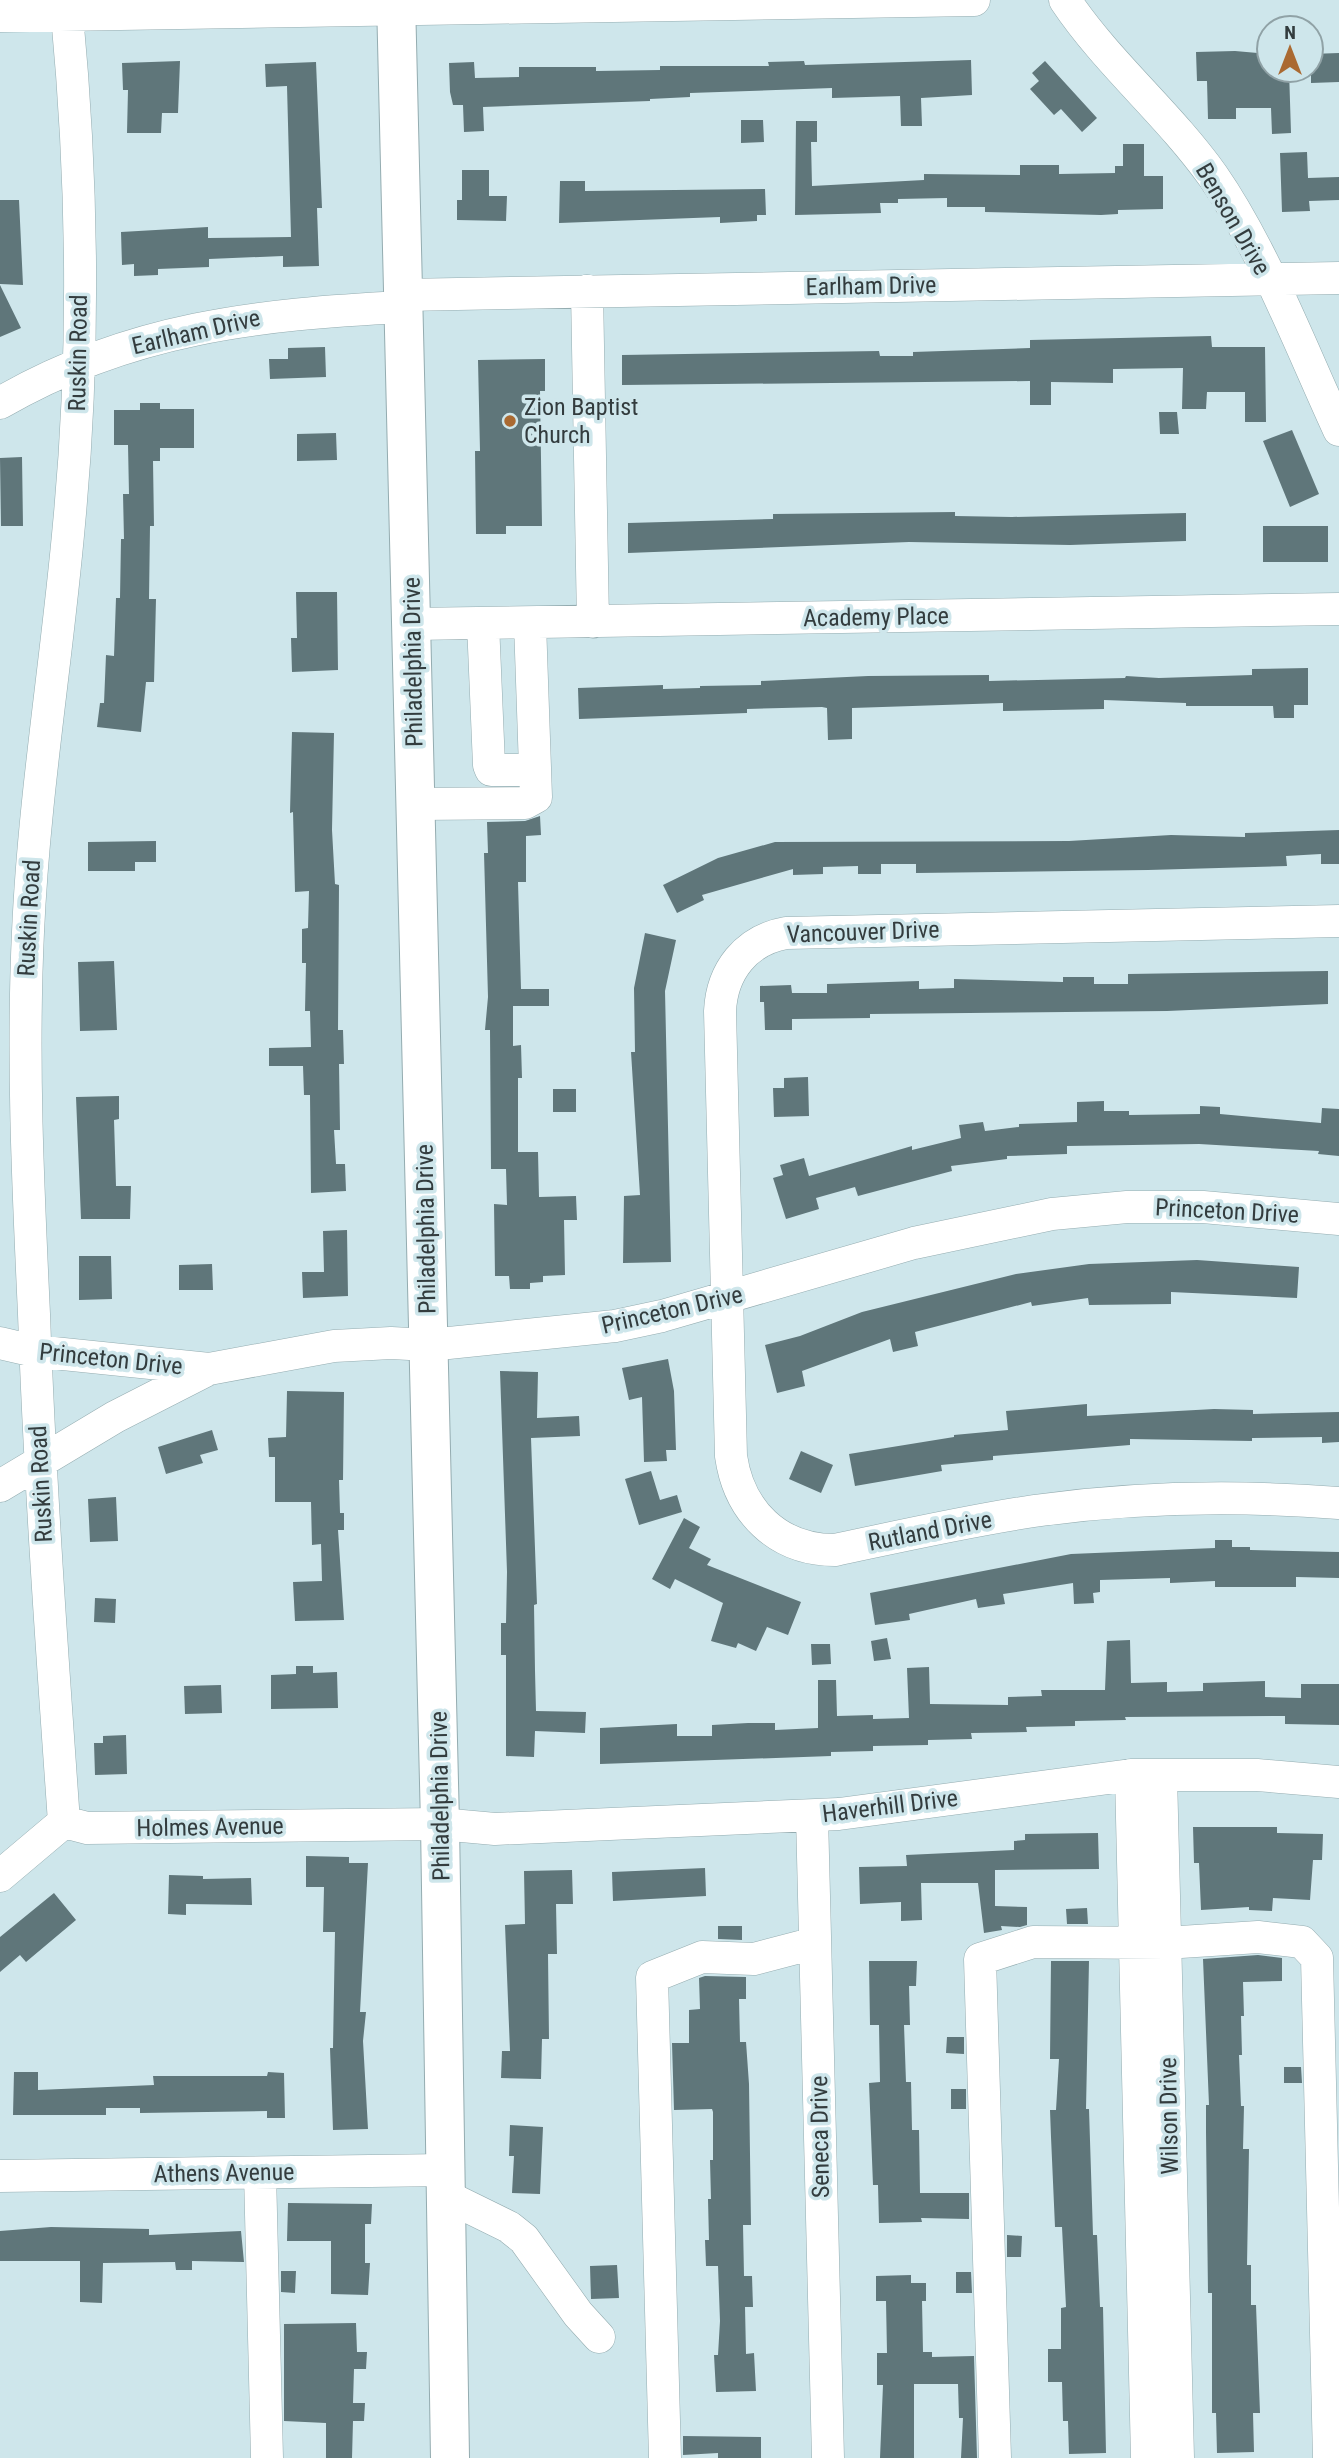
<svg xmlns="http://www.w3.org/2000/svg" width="1339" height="2458" viewBox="0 0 1339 2458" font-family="'Roboto Condensed',sans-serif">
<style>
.building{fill:#5f767a}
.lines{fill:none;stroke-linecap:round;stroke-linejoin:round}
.minor-casing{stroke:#94acb0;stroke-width:33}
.major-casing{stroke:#94acb0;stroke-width:40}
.minor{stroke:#fff;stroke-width:32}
.major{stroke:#fff;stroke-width:38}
.poi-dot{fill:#aa6a32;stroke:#cee6eb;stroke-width:2.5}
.labels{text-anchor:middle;stroke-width:7;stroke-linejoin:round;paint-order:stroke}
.street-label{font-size:24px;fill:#333c3e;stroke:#cee6eb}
.poi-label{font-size:24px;fill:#333c3e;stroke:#cee6eb;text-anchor:start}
</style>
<rect width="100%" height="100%" fill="#cee6eb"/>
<path class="building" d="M 1235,51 L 1269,54 L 1269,70 L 1289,70 L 1291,133 L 1272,134 L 1271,108 L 1236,108 L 1236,119 L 1208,119 L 1207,81 L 1197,81 L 1196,52 Z
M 1339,53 L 1339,82 L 1311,83 L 1311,54 Z
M 971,60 L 972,95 L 921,98 L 922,126 L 901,126 L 900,96 L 832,98 L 832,88 L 690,93 L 690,97 L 650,99 L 650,101 L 483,107 L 484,131 L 464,132 L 463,105 L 453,105 L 450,92 L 449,63 L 474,62 L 475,78 L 519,77 L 519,67 L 596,67 L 596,71 L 660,70 L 660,66 L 769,66 L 768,62 L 804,61 L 805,65 Z
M 180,61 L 178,113 L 162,113 L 161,133 L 127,133 L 128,90 L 123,90 L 122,63 Z
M 1045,61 L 1097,118 L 1082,132 L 1061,109 L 1054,115 L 1030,89 L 1039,81 L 1032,73 Z
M 316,62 L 322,208 L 317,208 L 319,266 L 283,267 L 283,256 L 209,259 L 209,267 L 158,269 L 158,275 L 134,276 L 134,264 L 122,265 L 121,232 L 208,227 L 208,238 L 291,237 L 287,86 L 266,87 L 265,64 Z
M 741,120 L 763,120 L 764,142 L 741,143 Z
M 796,121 L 817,121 L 817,142 L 811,142 L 812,186 L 924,180 L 924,174 L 1020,175 L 1020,165 L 1059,165 L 1059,174 L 1115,173 L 1115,166 L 1123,166 L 1123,144 L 1144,144 L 1144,176 L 1163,176 L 1163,209 L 1118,210 L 1118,214 L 1101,215 L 985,212 L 985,207 L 947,207 L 947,198 L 898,199 L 898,203 L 880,203 L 881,213 L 795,215 Z
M 1307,152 L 1308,178 L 1339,177 L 1339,200 L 1309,201 L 1310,211 L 1282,212 L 1280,153 Z
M 462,170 L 489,170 L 489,196 L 507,196 L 506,221 L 457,220 L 457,200 L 462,200 Z
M 560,181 L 585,181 L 585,191 L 765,189 L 766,215 L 757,215 L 757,221 L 720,223 L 720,217 L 559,223 Z
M 0,200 L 19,200 L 23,285 L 0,284 Z
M 0,285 L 21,328 L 0,337 Z
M 1211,336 L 1212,347 L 1265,347 L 1266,422 L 1245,422 L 1245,392 L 1207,392 L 1206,409 L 1182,409 L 1183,368 L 1113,369 L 1113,383 L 1051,382 L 1051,405 L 1030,405 L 1030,381 L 622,385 L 622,355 L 879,351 L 880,356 L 913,356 L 913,352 L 1030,348 L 1030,340 Z
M 325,347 L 326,377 L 270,379 L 269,359 L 288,359 L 288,348 Z
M 545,359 L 545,391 L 540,391 L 542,526 L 506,526 L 506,534 L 476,534 L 475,451 L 480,451 L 478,360 Z
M 140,403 L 160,403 L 160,409 L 194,409 L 194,448 L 160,448 L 160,461 L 153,461 L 154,526 L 150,526 L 149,599 L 156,599 L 154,682 L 146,682 L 141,732 L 97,727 L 100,703 L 104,703 L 106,655 L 114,656 L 116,598 L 120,598 L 121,539 L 124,539 L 123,494 L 129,494 L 128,445 L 114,445 L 114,410 L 140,410 Z
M 1159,412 L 1177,412 L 1179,434 L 1160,434 Z
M 1292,430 L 1319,494 L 1290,507 L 1263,441 Z
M 336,433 L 337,460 L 297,461 L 297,434 Z
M 22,457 L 23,526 L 1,526 L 0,458 Z
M 955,512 L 955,516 L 1012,517 L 1186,513 L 1186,541 L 1070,545 L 909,542 L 628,553 L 628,523 L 773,519 L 773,514 Z
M 1263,526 L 1328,526 L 1328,562 L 1263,562 Z
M 296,592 L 337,592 L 338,670 L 292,672 L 291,638 L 297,638 Z
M 1308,668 L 1308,705 L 1294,705 L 1294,718 L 1274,718 L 1273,706 L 1186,706 L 1186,703 L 1104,700 L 1104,709 L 1003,711 L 1003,703 L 852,708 L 852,739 L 828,740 L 827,708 L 822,707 L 747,709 L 747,713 L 579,719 L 578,688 L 663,685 L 663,689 L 700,688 L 700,686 L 761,685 L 761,681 L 868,676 L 989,675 L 989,681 L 1125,678 L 1126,676 L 1159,678 L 1252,675 L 1252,669 Z
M 292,732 L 334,733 L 332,830 L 335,884 L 339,885 L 338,1030 L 343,1030 L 344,1064 L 339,1064 L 340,1130 L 334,1130 L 336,1164 L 345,1164 L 346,1191 L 311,1193 L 310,1095 L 304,1095 L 303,1066 L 269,1066 L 269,1048 L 311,1047 L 310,1011 L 305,1011 L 306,963 L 302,963 L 302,929 L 308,928 L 309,891 L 295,892 L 293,812 L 290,813 Z
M 540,816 L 541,835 L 526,836 L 526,882 L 518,882 L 521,989 L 549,989 L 549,1006 L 513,1006 L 513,1046 L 521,1045 L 522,1078 L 518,1078 L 518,1152 L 538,1152 L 539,1197 L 576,1196 L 577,1220 L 564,1220 L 565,1275 L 543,1276 L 543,1282 L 530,1283 L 530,1289 L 510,1289 L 509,1276 L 495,1276 L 494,1204 L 507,1205 L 506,1169 L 491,1169 L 490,1030 L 485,1030 L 488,997 L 484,853 L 488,853 L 487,822 L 525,821 Z
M 1339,830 L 1339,864 L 1321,864 L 1321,854 L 1286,856 L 1287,866 L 1148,870 L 916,873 L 916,864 L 881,864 L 881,874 L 858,874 L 858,866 L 823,867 L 823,874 L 793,875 L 793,869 L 702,895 L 704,900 L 677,913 L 663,885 L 718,858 L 775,842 L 1069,841 L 1171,835 L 1245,837 L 1245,833 Z
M 156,841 L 156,862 L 135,862 L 135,871 L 88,871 L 88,842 Z
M 645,933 L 676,940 L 665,991 L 671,1262 L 623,1263 L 624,1196 L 640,1195 L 631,1052 L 635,1052 L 634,988 Z
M 114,961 L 117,1030 L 80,1031 L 78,962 Z
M 1328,971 L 1328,1004 L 1167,1011 L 870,1014 L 870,1018 L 792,1019 L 792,1030 L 765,1030 L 764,1002 L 760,1002 L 760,986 L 791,985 L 792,993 L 827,993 L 827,984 L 919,981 L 919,989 L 954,988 L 954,979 L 1063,982 L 1063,977 L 1094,977 L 1094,984 L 1128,984 L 1128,974 Z
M 808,1077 L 809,1116 L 774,1117 L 773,1088 L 784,1088 L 784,1078 Z
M 553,1089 L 576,1089 L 576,1112 L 553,1112 Z
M 119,1096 L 119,1119 L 114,1120 L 116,1186 L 131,1186 L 130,1219 L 81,1219 L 76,1097 Z
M 1104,1101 L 1104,1111 L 1129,1111 L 1129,1115 L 1200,1114 L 1200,1106 L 1220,1107 L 1220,1114 L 1321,1123 L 1322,1108 L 1339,1109 L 1339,1156 L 1318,1154 L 1319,1151 L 1199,1144 L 1067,1146 L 1067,1154 L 1007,1156 L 1007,1159 L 951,1166 L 952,1171 L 858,1196 L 855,1187 L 816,1198 L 819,1209 L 786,1219 L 773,1178 L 783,1175 L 780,1165 L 804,1158 L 809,1176 L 912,1146 L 912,1150 L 961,1138 L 959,1125 L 983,1122 L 985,1131 L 1019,1127 L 1019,1124 L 1077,1122 L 1077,1102 Z
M 347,1230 L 348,1296 L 303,1298 L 302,1272 L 324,1272 L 323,1231 Z
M 79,1256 L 111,1256 L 112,1299 L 79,1300 Z
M 1197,1260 L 1299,1267 L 1297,1298 L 1171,1292 L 1171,1304 L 1089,1305 L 1088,1298 L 1032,1306 L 1031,1302 L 915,1332 L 918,1346 L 893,1352 L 890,1339 L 802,1371 L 805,1386 L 777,1393 L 765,1345 L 800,1336 L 862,1312 L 1016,1274 L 1089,1264 Z
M 212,1264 L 213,1290 L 179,1290 L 179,1265 Z
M 668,1359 L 674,1391 L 676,1450 L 666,1450 L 667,1461 L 644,1462 L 642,1397 L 629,1400 L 622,1368 Z
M 500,1371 L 538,1372 L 537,1418 L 579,1416 L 580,1436 L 531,1438 L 537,1604 L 534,1605 L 535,1671 L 536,1711 L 586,1712 L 585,1733 L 535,1731 L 534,1757 L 506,1756 L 506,1655 L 501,1655 L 501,1623 L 506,1623 L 507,1572 Z
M 287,1391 L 344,1392 L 343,1480 L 339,1480 L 340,1513 L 344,1513 L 344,1530 L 338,1530 L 344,1620 L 295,1621 L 293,1582 L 322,1581 L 321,1544 L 312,1545 L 311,1502 L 275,1502 L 275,1457 L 269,1457 L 268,1438 L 286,1437 Z
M 1087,1404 L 1087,1416 L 1214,1409 L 1253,1410 L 1253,1414 L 1339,1412 L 1339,1442 L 1322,1443 L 1322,1437 L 1252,1438 L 1252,1441 L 1130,1439 L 1130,1445 L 993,1456 L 993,1460 L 941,1465 L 942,1471 L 855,1486 L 849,1454 L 954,1437 L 954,1435 L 1008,1430 L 1006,1411 Z
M 212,1430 L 218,1450 L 200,1455 L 203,1463 L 166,1474 L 158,1447 Z
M 801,1451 L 833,1465 L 821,1493 L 789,1479 Z
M 651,1471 L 660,1500 L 677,1495 L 682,1512 L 639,1525 L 625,1479 Z
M 116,1497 L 118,1541 L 90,1542 L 88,1499 Z
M 684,1518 L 700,1527 L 689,1548 L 711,1559 L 707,1565 L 801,1602 L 788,1635 L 767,1627 L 756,1651 L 738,1643 L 736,1648 L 711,1641 L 723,1603 L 675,1579 L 670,1589 L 652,1579 Z
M 1215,1540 L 1232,1540 L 1232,1547 L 1250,1547 L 1250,1550 L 1339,1552 L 1339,1578 L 1296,1577 L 1296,1587 L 1215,1587 L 1215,1581 L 1170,1583 L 1170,1578 L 1100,1580 L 1100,1592 L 1093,1593 L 1094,1603 L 1074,1604 L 1073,1583 L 1003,1594 L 1005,1604 L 978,1608 L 976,1599 L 909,1614 L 910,1620 L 875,1625 L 870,1593 L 1071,1554 L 1215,1548 Z
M 95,1598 L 116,1599 L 115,1623 L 94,1622 Z
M 887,1638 L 891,1659 L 874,1661 L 871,1641 Z
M 1130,1640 L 1131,1683 L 1167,1682 L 1167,1692 L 1203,1691 L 1203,1683 L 1265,1681 L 1265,1697 L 1301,1698 L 1301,1684 L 1339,1684 L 1339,1725 L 1285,1724 L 1285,1716 L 1125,1717 L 1126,1720 L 1075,1721 L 1075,1726 L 1026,1727 L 1027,1732 L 971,1733 L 972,1739 L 928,1740 L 928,1745 L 873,1746 L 873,1751 L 831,1752 L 831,1756 L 600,1764 L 600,1728 L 677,1724 L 677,1736 L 712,1736 L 712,1725 L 748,1723 L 775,1723 L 775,1730 L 818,1728 L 818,1680 L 836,1680 L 837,1716 L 873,1715 L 873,1719 L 909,1718 L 907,1668 L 929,1667 L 930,1704 L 1008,1705 L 1008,1697 L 1042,1696 L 1041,1690 L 1105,1690 L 1107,1641 Z
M 811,1644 L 830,1644 L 831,1664 L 812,1665 Z
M 296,1666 L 313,1666 L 313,1673 L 337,1672 L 338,1708 L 271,1709 L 271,1675 L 296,1674 Z
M 221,1685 L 222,1713 L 185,1714 L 184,1686 Z
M 126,1735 L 127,1774 L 95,1775 L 94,1743 L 103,1743 L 103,1736 Z
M 1193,1827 L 1277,1827 L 1277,1833 L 1323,1834 L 1322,1860 L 1313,1860 L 1310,1900 L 1273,1898 L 1272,1911 L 1249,1910 L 1249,1907 L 1201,1910 L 1199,1863 L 1194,1863 Z
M 1098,1833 L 1099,1869 L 995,1870 L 995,1906 L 1027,1907 L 1027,1925 L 1020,1927 L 1001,1926 L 1002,1930 L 984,1933 L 978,1883 L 921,1883 L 922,1920 L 901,1921 L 901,1902 L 860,1904 L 859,1867 L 907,1866 L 906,1855 L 1014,1850 L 1014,1841 L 1025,1840 L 1025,1834 Z
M 306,1856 L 349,1857 L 349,1863 L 368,1863 L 360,2012 L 366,2012 L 363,2041 L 368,2129 L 333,2130 L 330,2048 L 333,2048 L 335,1932 L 323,1932 L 324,1887 L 306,1887 Z
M 705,1868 L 706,1896 L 613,1901 L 612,1872 Z
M 572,1870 L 573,1904 L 556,1904 L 557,1954 L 548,1954 L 549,2039 L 542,2039 L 541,2079 L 501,2078 L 502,2051 L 510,2051 L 505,1925 L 525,1924 L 524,1871 Z
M 169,1875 L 203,1876 L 203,1879 L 251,1878 L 252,1905 L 186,1904 L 186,1915 L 168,1914 Z
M 54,1893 L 76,1920 L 26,1962 L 20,1955 L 0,1972 L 0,1937 Z
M 1087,1908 L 1088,1924 L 1067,1924 L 1066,1909 Z
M 718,1926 L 742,1926 L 742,1940 L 718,1939 Z
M 1258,1955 L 1282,1958 L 1282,1981 L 1243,1982 L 1244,2016 L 1241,2016 L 1242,2055 L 1239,2055 L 1241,2106 L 1244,2106 L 1243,2149 L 1249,2149 L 1247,2265 L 1251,2265 L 1251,2305 L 1256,2305 L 1260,2413 L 1253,2413 L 1254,2452 L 1217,2453 L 1216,2413 L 1212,2413 L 1212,2293 L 1208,2293 L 1206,2132 L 1206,2105 L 1209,2105 L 1203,1959 Z
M 869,1961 L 917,1961 L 916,1986 L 909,1986 L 910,2025 L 904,2025 L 906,2082 L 911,2082 L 912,2130 L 919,2130 L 920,2193 L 969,2193 L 969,2219 L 921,2218 L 922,2222 L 879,2223 L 878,2185 L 873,2185 L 869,2083 L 880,2082 L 879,2025 L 870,2025 Z
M 1051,1961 L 1089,1961 L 1086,2109 L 1089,2109 L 1093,2235 L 1097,2235 L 1100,2307 L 1103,2307 L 1106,2453 L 1069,2454 L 1068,2421 L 1063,2421 L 1062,2382 L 1048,2382 L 1048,2349 L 1061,2349 L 1061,2308 L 1066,2307 L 1062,2227 L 1055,2227 L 1051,2137 L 1050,2110 L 1056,2110 L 1059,2059 L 1050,2059 Z
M 705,1976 L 746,1977 L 746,1999 L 739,1999 L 740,2042 L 746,2042 L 749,2084 L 751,2225 L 743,2225 L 744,2276 L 752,2276 L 753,2307 L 745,2307 L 746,2354 L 754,2353 L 756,2391 L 716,2392 L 714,2355 L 718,2355 L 720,2321 L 718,2266 L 706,2266 L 705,2240 L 709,2240 L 708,2199 L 711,2199 L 710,2160 L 713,2160 L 713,2112 L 712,2109 L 674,2110 L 672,2043 L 689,2043 L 689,2010 L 700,2009 L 699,1978 Z
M 947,2037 L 964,2037 L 964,2054 L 946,2053 Z
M 1284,2067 L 1301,2067 L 1302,2083 L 1284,2083 Z
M 14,2072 L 38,2072 L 38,2090 L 154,2085 L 153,2076 L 267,2076 L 268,2072 L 284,2073 L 285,2118 L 267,2118 L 267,2111 L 140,2113 L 140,2108 L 106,2108 L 106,2115 L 13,2115 Z
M 951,2089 L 966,2089 L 966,2109 L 951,2109 Z
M 510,2125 L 543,2127 L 540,2194 L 512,2193 L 514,2156 L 509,2156 Z
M 288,2203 L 372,2204 L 371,2224 L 365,2224 L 365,2263 L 370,2263 L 368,2295 L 331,2294 L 331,2241 L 287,2241 Z
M 51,2227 L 149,2229 L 149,2235 L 241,2231 L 244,2262 L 192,2261 L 192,2270 L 176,2270 L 175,2262 L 103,2263 L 102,2303 L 80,2302 L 80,2261 L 0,2261 L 0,2231 Z
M 1007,2235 L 1022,2236 L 1021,2257 L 1007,2257 Z
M 617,2265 L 619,2298 L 591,2299 L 590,2266 Z
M 281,2271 L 296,2271 L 295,2293 L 281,2292 Z
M 956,2272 L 971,2272 L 972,2293 L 956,2293 Z
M 911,2275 L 911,2283 L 926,2283 L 926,2301 L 922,2301 L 923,2352 L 932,2352 L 932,2357 L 974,2356 L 977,2458 L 961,2458 L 963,2418 L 959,2418 L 958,2384 L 914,2384 L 914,2458 L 880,2458 L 883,2385 L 877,2385 L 877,2353 L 887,2353 L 886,2301 L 876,2301 L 876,2276 Z
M 356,2323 L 357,2352 L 367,2352 L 366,2369 L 354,2369 L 353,2403 L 365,2403 L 364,2421 L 353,2421 L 352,2458 L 326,2458 L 326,2423 L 284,2421 L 284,2324 Z
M 683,2436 L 761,2437 L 761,2458 L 718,2458 L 718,2453 L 683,2455 Z"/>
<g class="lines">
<g class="minor-casing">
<path id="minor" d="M 1065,0 C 1108,64 1168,113 1213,176 C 1263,248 1302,350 1339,430
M 0,16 L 974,0
M 587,291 L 593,622
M 404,295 L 1339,278
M 0,403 C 129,328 259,314 404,307
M 483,623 L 489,765 L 491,770 L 535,770
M 412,624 L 1339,609
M 416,804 L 525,803 L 536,797 L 530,623
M 1339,921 L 786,933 C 746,940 722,971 720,1011 L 731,1456 C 739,1511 777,1550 835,1550 C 901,1536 967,1521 1034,1511 C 1135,1497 1237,1495 1339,1503
M 0,1343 L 34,1351 L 209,1369 L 334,1346 L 391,1343 L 429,1345 L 615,1326 L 662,1316 L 914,1243 L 1052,1214 L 1127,1207 L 1203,1207 L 1339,1219
M 0,1486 L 115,1417 L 209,1369
M 1131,1775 L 1147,2458
M 1161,1775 L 1178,2458
M 812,1816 L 828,2458
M 64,1822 C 52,1653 40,1483 34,1314 C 28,1186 22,1059 28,932 C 34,795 57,660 69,524 C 85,356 83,184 67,15
M 64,1822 L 87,1828 L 440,1824 L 495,1829 L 839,1814 L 1131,1775 L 1257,1775 L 1339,1782
M 0,1876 L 64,1822
M 260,2173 L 267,2458
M 0,2176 L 447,2170
M 448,2197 L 509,2227 L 524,2239 L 578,2314 L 599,2337
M 665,2458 L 652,1977 L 702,1957 L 754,1959 L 815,1943
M 995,2458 L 980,1959 L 1033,1942 L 1165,1943 L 1258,1937 L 1302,1942 L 1317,1958 L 1329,2458"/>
</g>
<g class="major-casing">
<path id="major" d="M 396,0 L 440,1824 L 450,2458"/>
</g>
<use href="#minor" class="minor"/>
<use href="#major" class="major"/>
</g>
<circle class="poi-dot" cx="510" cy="421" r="7"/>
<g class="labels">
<g class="street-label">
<text transform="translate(1233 219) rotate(60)" y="8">Benson Drive</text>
<text transform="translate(871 286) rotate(-1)" y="8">Earlham Drive</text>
<text transform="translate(196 332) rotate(-13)" y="8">Earlham Drive</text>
<text transform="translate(78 353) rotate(-89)" y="8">Ruskin Road</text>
<text transform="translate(876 617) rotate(-1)" y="8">Academy Place</text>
<text transform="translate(413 662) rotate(-91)" y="8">Philadelphia Drive</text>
<text transform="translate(29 918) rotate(-87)" y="8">Ruskin Road</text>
<text transform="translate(863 932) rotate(-2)" y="8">Vancouver Drive</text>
<text transform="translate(1227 1211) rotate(3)" y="8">Princeton Drive</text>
<text transform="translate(426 1229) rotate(-91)" y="8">Philadelphia Drive</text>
<text transform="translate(672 1310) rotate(-13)" y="8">Princeton Drive</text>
<text transform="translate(111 1359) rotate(6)" y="8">Princeton Drive</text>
<text transform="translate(41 1484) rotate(-93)" y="8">Ruskin Road</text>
<text transform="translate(930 1531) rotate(-11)" y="8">Rutland Drive</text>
<text transform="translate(440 1796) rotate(-91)" y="8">Philadelphia Drive</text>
<text transform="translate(890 1806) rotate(-7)" y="8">Haverhill Drive</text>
<text transform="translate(210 1827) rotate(-1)" y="8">Holmes Avenue</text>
<text transform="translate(1169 2116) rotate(-91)" y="8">Wilson Drive</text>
<text transform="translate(820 2137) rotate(-91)" y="8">Seneca Drive</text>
<text transform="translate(224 2173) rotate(-1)" y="8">Athens Avenue</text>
</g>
<g class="poi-label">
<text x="524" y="415">Zion Baptist<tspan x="524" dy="28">Church</tspan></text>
</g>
</g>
<g transform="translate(1290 49)"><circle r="33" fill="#cee6eb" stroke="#90a2a6" stroke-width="2"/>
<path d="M0-5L12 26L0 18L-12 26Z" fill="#aa6a32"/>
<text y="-10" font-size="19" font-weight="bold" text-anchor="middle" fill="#333c3e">N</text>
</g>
</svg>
